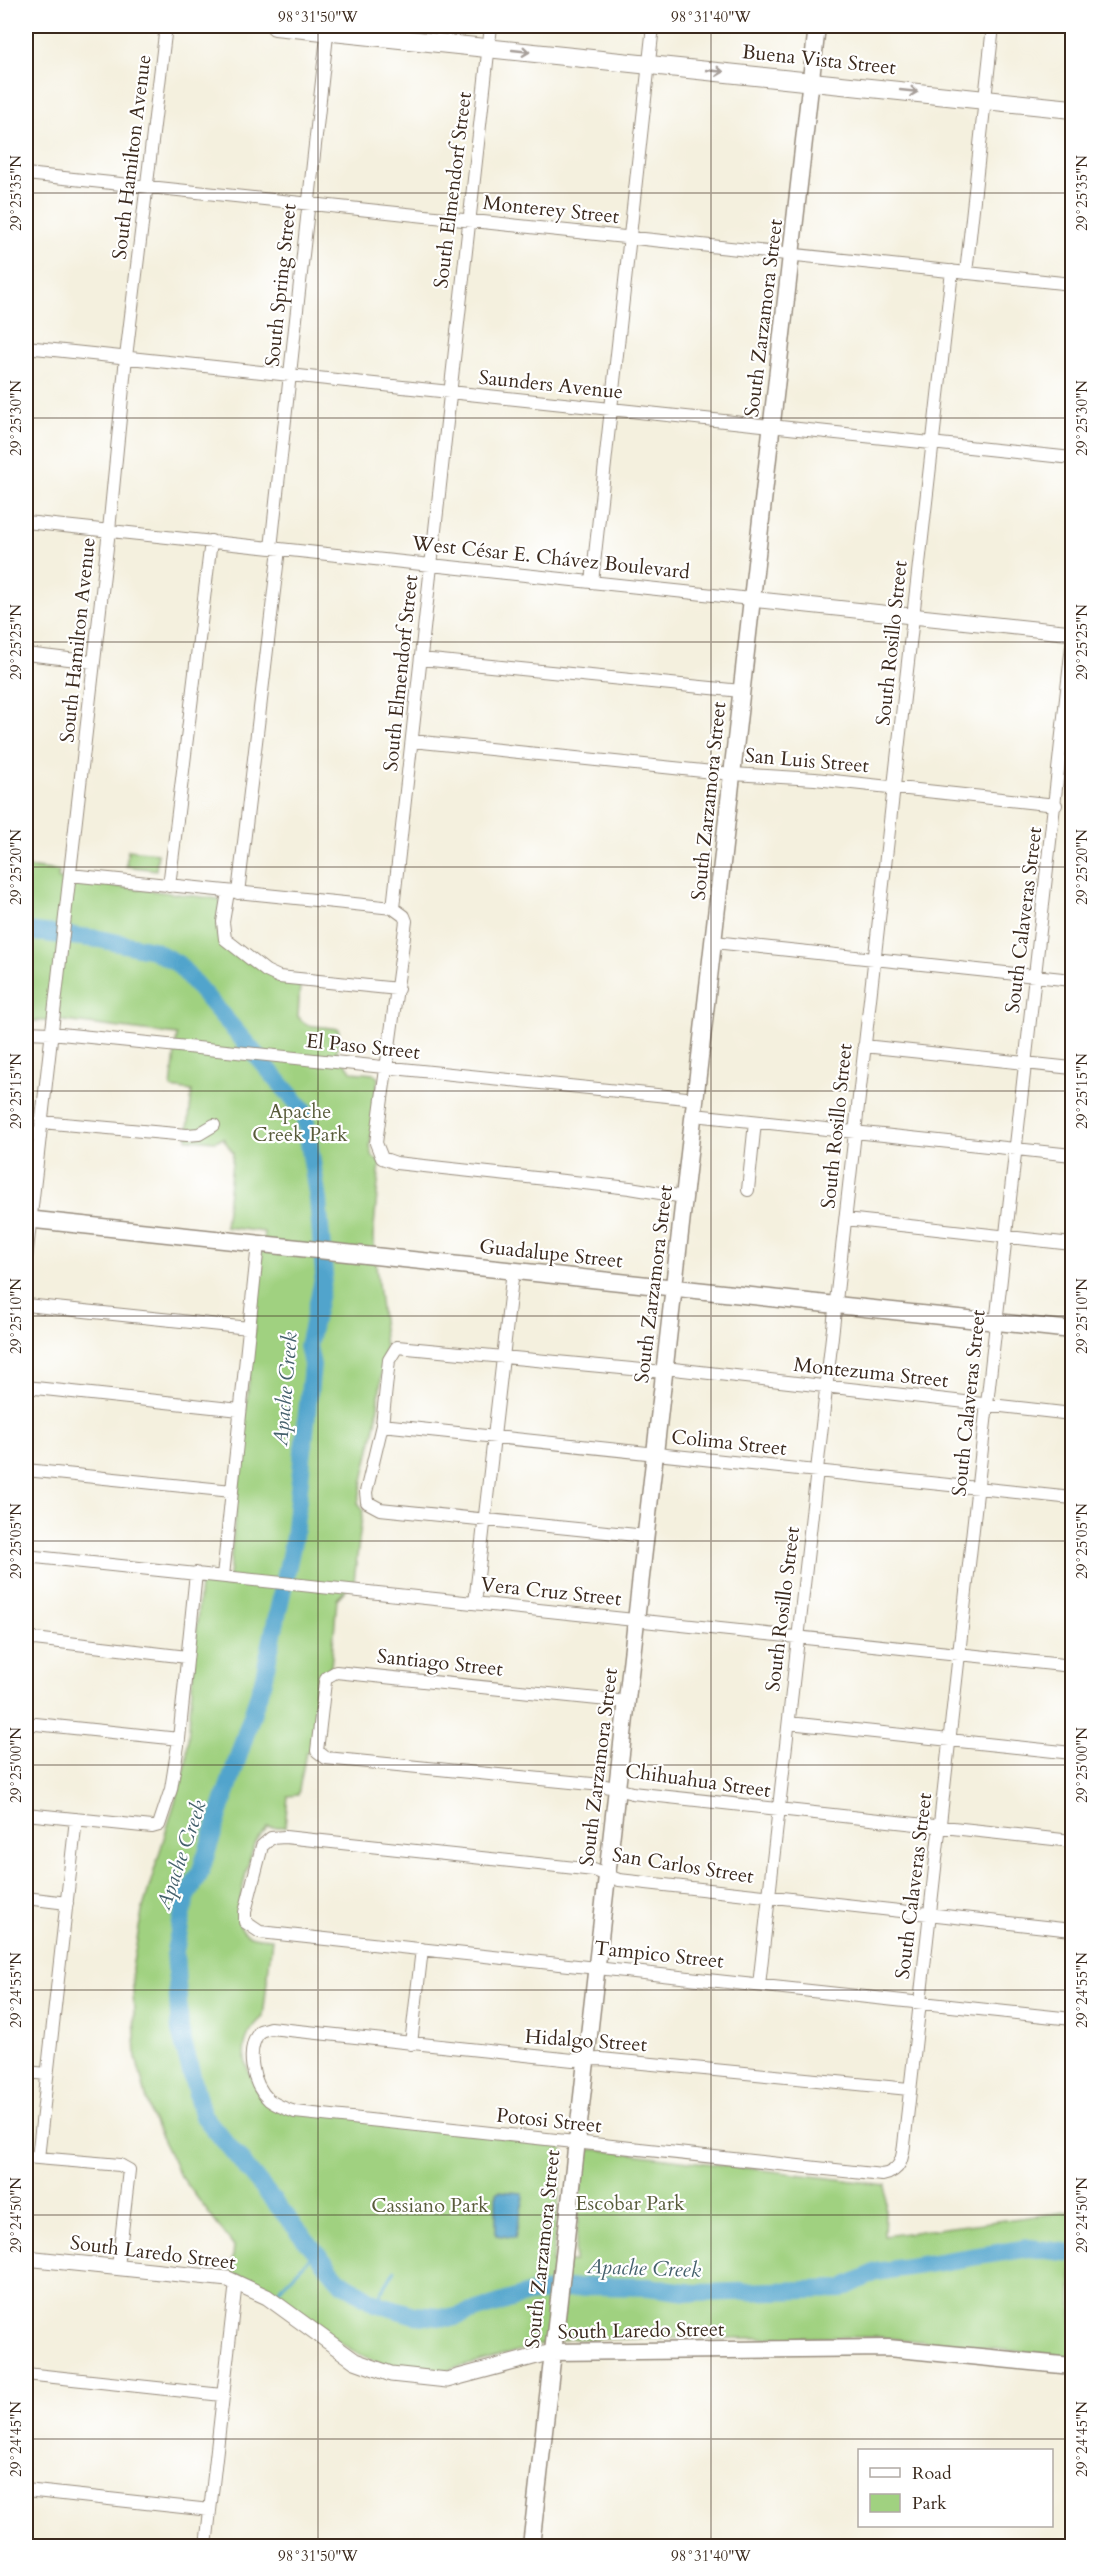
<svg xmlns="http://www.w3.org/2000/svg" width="1098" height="2572" viewBox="0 0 1098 2572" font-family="Cardo,serif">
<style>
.green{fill:#a0d180;stroke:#6e7e4f;stroke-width:1.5}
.water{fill:#51a4cc;stroke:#466775;stroke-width:1.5}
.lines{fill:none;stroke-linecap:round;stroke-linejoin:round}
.stream{stroke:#51a4cc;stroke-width:3}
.river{stroke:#51a4cc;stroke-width:18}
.minor-casing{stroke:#988d7e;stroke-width:14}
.tertiary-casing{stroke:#988d7e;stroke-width:17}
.secondary-casing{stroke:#988d7e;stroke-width:19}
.primary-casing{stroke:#988d7e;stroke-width:20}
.minor{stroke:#fff;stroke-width:12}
.tertiary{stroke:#fff;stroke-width:15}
.secondary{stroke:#fff;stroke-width:16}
.primary{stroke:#fff;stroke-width:18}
.oneway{stroke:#a79f9a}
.ticks{fill:none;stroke:#3b2a1e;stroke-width:1.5;stroke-opacity:0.45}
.labels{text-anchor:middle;stroke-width:4.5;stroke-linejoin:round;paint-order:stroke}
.street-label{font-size:20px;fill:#3b2a1e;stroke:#fff}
.park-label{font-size:20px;fill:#595c3b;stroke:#fff}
.water-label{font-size:21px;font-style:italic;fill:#45616c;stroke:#fff}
.neatline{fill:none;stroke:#3b2a1e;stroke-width:2}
.ticks-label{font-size:15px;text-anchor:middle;fill:#3b2a1e}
</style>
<rect width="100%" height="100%" fill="#fff"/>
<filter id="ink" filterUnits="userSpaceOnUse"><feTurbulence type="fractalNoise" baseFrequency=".0167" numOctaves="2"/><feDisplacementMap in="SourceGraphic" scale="12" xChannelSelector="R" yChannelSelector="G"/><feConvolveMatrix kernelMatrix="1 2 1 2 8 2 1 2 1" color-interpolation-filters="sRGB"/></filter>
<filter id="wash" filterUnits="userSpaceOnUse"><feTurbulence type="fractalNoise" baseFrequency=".008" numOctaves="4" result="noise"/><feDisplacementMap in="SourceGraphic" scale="24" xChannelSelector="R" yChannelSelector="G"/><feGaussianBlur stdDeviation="1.35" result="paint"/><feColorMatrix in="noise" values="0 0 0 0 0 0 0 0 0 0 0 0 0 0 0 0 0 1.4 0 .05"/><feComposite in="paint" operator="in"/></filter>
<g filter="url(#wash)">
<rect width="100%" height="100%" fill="#f4f0de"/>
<path class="green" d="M 128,850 L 158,853 L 156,870 L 126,866 Z
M 26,867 L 59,871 L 58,879 L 219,899 L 221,903 L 217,932 L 220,940 L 300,984 L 298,1017 L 307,1025 L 339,1029 L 337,1051 L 352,1072 L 374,1074 L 378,1078 L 370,1147 L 373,1157 L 380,1163 L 373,1237 L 385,1347 L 376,1422 L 358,1503 L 363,1509 L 354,1581 L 337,1599 L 331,1667 L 324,1672 L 312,1752 L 306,1752 L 298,1795 L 288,1796 L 285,1827 L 268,1827 C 264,1832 259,1836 256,1842 C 249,1857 233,1916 242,1929 C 248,1939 262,1938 272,1939 L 263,2017 C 229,2046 248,2073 267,2104 L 560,2146 L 564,2152 L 552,2262 L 574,2262 L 584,2153 L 592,2149 L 886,2185 L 884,2236 L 1072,2211 L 1072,2357 L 880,2337 L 570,2339 C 527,2345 488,2362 446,2370 C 410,2376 367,2362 338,2341 C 303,2317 272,2285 231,2272 L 234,2247 L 178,2172 L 151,2116 L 136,2057 L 132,1968 L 142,1911 L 186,1765 L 200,1584 L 228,1586 L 264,1232 L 225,1227 L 233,1153 L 223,1138 L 215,1141 L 187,1139 L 192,1091 L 171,1088 L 177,1035 L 64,1021 L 26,1021 Z"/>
<path class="water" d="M 499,2191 L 522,2193 L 524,2197 L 515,2238 L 496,2235 L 496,2193 Z"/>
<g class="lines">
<path class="stream" d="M 279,2290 L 315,2253
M 375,2303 L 395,2270"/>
<path class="river" d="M 26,931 L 99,939 L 153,950 L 178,964 L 304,1111 L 318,1200 L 324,1275 L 308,1346 L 312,1365 L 294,1537 L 263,1681 L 200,1873 L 186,1898 L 175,1951 L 180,2031 L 202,2114 L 339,2280 L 375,2303 L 414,2315 L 452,2318 L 528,2294 L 591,2286 L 648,2287 L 695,2293 L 841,2289 L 876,2272 L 1029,2248 L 1072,2253"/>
</g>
</g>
<g filter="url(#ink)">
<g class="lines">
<g class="minor-casing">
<path id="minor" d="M 26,174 L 1072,284
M 966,273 L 993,26
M 26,347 L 1072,458
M 26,522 L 751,599
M 271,548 L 328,26
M 592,582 L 653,26
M 26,654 L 94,662
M 421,659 L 741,691
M 412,741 L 732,774 L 815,779 L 1056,805
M 70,875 L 393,908 L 404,916 L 406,921 L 376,1143 L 382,1158 L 396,1163 L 630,1188 L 684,1197
M 169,886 L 211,541
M 228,892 L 223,922 L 225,939 L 266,971 L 279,977 L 398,989
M 238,893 L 279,549
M 393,908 L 491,26
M 714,942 L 1072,980
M 26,1032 L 51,1033 L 696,1099
M 864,1046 L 1072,1068
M 694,1115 L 1072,1155
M 41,1122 L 187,1135 L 199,1134 L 214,1125
M 26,1133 L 40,1135
M 748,1190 L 755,1122
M 846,1219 L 1072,1244
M 26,1259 L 109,530 L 126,357 L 166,26
M 26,1305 L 249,1328
M 665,1368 L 1072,1414
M 26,1387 L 240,1410
M 382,1425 L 1072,1498
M 26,1470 L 232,1491
M 646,1536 L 380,1509 L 367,1502 L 366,1492 L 382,1425 L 389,1360 L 397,1347 L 664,1372
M 26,1556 L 1072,1666
M 223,1576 L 258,1244
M 475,1603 L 513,1270
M 26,1638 L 187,1657
M 627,1702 L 336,1672 L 327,1677 L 325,1682 L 317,1751 L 326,1758 L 602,1785 L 632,1793 L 1072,1841
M 26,1723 L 179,1739
M 789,1723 L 1072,1753
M 26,1814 L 152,1827 L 159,1825 L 171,1789 L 179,1739 L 196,1573
M 26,1898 L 67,1903
M 1072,1930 L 619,1880 L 594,1870 L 285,1837 L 271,1838 L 262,1846 L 245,1912 L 245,1922 L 260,1932 L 1072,2019
M 759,1985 L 952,271
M 411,2044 L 422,1949
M 26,2072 L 47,2074
M 909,2089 L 601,2059 L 573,2060 L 270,2028 L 260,2031 C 245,2050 252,2084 269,2100 C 277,2106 286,2109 295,2112 L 882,2175 C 903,2171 903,2155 905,2136 L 1072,645
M 26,2157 L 120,2165 L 129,2170 L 118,2267
M 38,2158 L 76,1819
M 26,2374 L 222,2395
M 26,2490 L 210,2510
M 206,2546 L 236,2282"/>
</g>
<g class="tertiary-casing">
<path id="tertiary" d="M 751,599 L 1072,633
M 26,2258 L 228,2279 L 267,2297 L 355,2361 L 391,2374 L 447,2380 L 552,2352"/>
</g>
<g class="secondary-casing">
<path id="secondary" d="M 26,1219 L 1072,1330
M 552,2352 L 888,2348 L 1072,2366
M 531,2546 L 817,26"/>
</g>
<g class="primary-casing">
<path id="primary" d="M 275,26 L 1072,109"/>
</g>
<use href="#minor" class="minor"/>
<use href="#tertiary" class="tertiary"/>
<use href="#secondary" class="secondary"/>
<use href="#primary" class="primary"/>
</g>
<defs><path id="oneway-shaft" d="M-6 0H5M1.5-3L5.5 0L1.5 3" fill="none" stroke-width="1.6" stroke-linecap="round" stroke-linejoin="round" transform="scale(1.5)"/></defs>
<g class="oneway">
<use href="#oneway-shaft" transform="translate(521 51) rotate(6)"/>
<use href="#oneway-shaft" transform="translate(715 71) rotate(6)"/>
<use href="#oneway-shaft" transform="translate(909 91) rotate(6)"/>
</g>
</g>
<path class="ticks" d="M 318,26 L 318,2546M 711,26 L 711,2546M 26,193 L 1072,193M 26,418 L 1072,418M 26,642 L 1072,642M 26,867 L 1072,867M 26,1091 L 1072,1091M 26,1316 L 1072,1316M 26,1541 L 1072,1541M 26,1765 L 1072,1765M 26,1990 L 1072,1990M 26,2215 L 1072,2215M 26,2439 L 1072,2439"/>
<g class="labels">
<g class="street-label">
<text transform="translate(819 59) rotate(6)" y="7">Buena Vista Street</text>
<text transform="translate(131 157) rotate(-83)" y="7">South Hamilton Avenue</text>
<text transform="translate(452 190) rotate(-83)" y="7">South Elmendorf Street</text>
<text transform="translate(551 209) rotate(6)" y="7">Monterey Street</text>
<text transform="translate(280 285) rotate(-84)" y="7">South Spring Street</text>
<text transform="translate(763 318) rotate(-83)" y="7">South Zarzamora Street</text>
<text transform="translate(551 384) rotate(6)" y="7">Saunders Avenue</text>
<text transform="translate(551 557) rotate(6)" y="7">West César E. Chávez Boulevard</text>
<text transform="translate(77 640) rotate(-84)" y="7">South Hamilton Avenue</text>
<text transform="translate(891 643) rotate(-84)" y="7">South Rosillo Street</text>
<text transform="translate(400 673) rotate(-84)" y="7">South Elmendorf Street</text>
<text transform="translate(807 760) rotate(5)" y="7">San Luis Street</text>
<text transform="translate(708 801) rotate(-84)" y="7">South Zarzamora Street</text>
<text transform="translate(1023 920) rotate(-83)" y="7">South Calaveras Street</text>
<text transform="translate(363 1046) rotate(6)" y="7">El Paso Street</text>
<text transform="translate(836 1126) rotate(-84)" y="7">South Rosillo Street</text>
<text transform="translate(551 1253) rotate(6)" y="7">Guadalupe Street</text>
<text transform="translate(653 1284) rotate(-83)" y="7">South Zarzamora Street</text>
<text transform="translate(871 1372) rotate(6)" y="7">Montezuma Street</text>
<text transform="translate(968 1403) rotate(-84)" y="7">South Calaveras Street</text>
<text transform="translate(729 1442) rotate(6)" y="7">Colima Street</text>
<text transform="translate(551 1591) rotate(6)" y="7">Vera Cruz Street</text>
<text transform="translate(782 1609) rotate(-83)" y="7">South Rosillo Street</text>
<text transform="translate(440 1662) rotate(6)" y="7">Santiago Street</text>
<text transform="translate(598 1767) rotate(-83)" y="7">South Zarzamora Street</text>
<text transform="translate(698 1780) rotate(8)" y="7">Chihuahua Street</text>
<text transform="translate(683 1865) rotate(9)" y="7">San Carlos Street</text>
<text transform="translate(913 1886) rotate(-83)" y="7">South Calaveras Street</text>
<text transform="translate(659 1954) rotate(6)" y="7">Tampico Street</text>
<text transform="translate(586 2040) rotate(4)" y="7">Hidalgo Street</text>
<text transform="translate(549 2120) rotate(6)" y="7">Potosi Street</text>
<text transform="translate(542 2249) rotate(-84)" y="7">South Zarzamora Street</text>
<text transform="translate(153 2252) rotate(7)" y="7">South Laredo Street</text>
<text transform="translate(641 2330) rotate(-1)" y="7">South Laredo Street</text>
</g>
<g class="park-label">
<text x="300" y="1118">Apache<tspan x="300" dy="23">Creek Park</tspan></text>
<text x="630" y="2210">Escobar Park</text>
<text x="430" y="2212">Cassiano Park</text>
</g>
<g class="water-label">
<text transform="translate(285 1389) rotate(-85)" y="7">Apache Creek</text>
<text transform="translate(181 1855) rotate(-71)" y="7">Apache Creek</text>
<text transform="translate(644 2268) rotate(2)" y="7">Apache Creek</text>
</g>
</g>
<rect width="1098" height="2572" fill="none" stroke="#fff" stroke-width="66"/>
<rect x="858" y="2449" width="195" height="78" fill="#ffffff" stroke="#b1aaa5" stroke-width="1.5"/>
<rect x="870" y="2468" width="30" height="9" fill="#ffffff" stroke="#b1aaa5" stroke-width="1.5"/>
<text x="912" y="2479" font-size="18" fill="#3b2a1e">Road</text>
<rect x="870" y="2494" width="30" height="18" fill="#a0d180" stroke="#b1aaa5" stroke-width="1.5"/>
<text x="912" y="2509" font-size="18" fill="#3b2a1e">Park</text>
<rect x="33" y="33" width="1032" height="2506" class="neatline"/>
<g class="ticks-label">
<text x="318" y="22">98°31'50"W</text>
<text x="711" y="22">98°31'40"W</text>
<text transform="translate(16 193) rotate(-90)" y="5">29°25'35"N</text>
<text transform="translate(1082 193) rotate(-90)" y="5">29°25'35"N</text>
<text transform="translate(16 418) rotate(-90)" y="5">29°25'30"N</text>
<text transform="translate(1082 418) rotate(-90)" y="5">29°25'30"N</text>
<text transform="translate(16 642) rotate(-90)" y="5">29°25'25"N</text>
<text transform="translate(1082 642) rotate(-90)" y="5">29°25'25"N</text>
<text transform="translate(16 867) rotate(-90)" y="5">29°25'20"N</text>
<text transform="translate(1082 867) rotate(-90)" y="5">29°25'20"N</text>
<text transform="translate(16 1091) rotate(-90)" y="5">29°25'15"N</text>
<text transform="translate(1082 1091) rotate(-90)" y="5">29°25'15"N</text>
<text transform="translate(16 1316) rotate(-90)" y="5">29°25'10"N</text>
<text transform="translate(1082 1316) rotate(-90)" y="5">29°25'10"N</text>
<text transform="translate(16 1541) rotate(-90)" y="5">29°25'05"N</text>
<text transform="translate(1082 1541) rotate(-90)" y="5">29°25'05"N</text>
<text transform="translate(16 1765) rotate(-90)" y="5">29°25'00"N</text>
<text transform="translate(1082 1765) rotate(-90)" y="5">29°25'00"N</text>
<text transform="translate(16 1990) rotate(-90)" y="5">29°24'55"N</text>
<text transform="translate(1082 1990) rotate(-90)" y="5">29°24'55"N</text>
<text transform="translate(16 2215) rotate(-90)" y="5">29°24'50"N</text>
<text transform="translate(1082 2215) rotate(-90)" y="5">29°24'50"N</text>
<text transform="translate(16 2439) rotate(-90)" y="5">29°24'45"N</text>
<text transform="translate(1082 2439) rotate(-90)" y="5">29°24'45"N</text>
<text x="318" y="2561">98°31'50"W</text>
<text x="711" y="2561">98°31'40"W</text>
</g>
</svg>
